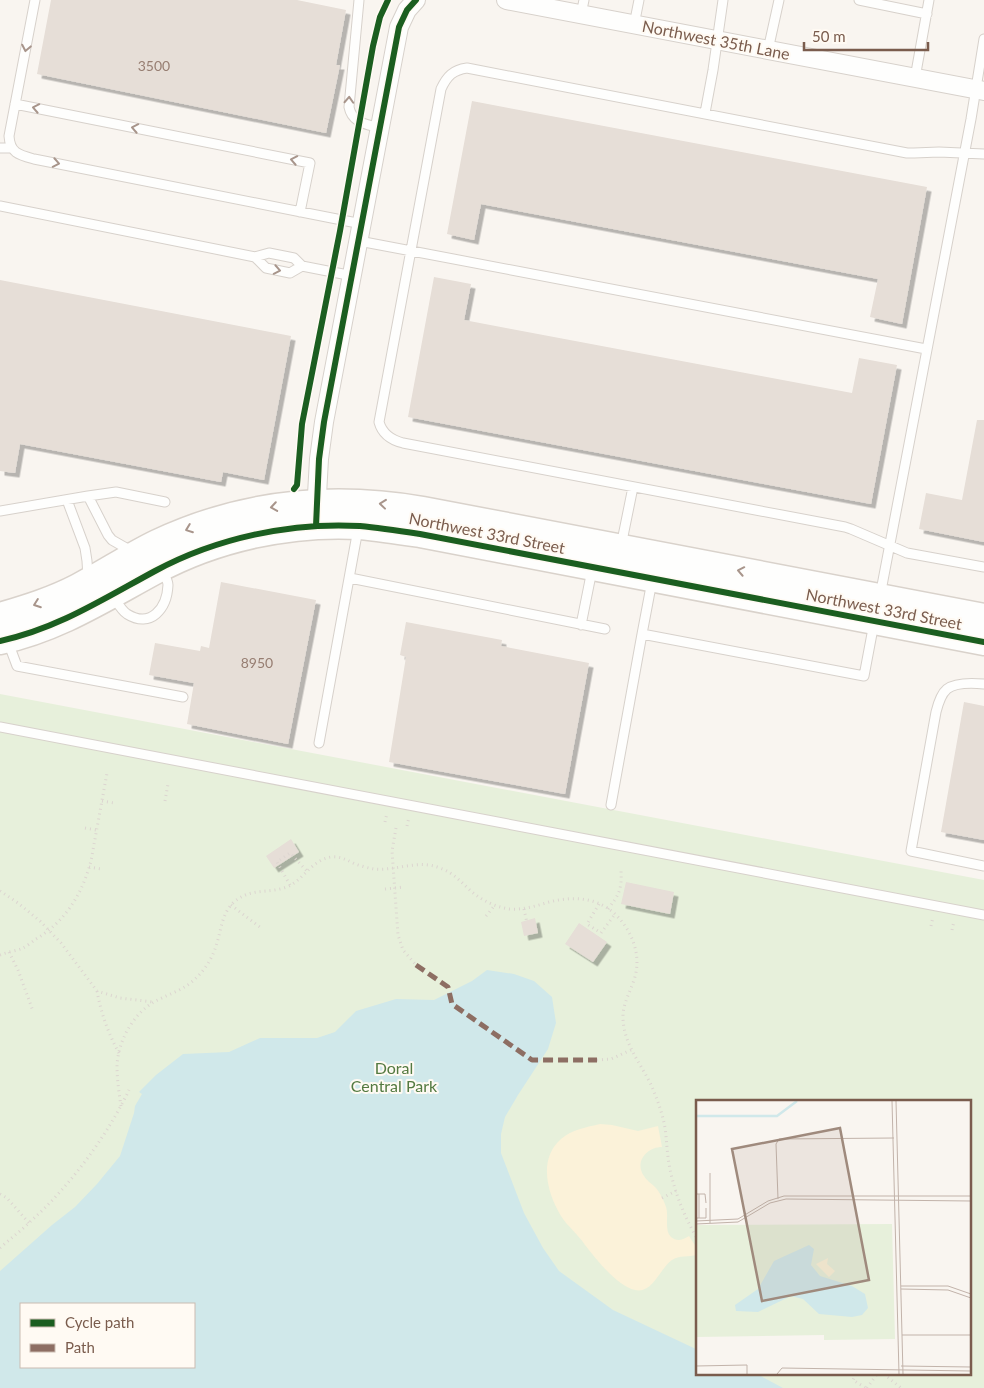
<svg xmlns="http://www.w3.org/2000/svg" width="984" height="1388" viewBox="0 0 984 1388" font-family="Lato,sans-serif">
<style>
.green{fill:#e7f0db;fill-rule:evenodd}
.sand{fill:#fbf2d9}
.water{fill:#d0e8ea;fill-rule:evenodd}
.building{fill:#e6ded7;filter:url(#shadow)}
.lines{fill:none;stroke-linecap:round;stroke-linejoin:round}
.lane-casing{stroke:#d7d1cb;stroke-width:11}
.street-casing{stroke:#d7d1cb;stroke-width:20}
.secondary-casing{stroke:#d9d2cb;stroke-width:29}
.path{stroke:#dcd5d0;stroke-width:3;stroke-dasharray:1 4;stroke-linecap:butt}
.lane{stroke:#fefefd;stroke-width:9}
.street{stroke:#fefefd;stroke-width:18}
.secondary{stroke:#fefefd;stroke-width:26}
.quiet{stroke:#8d6e63;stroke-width:5;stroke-dasharray:10 5;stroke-linecap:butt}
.cycleway-casing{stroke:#fffaf3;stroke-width:9}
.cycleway{stroke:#1b5e20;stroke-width:6}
.oneway{stroke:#a8958b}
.labels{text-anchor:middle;stroke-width:4;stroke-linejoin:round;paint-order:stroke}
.number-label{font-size:14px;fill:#977e72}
.street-label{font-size:16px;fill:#7a5c4d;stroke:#fffaf3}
.park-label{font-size:16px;fill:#537a41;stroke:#fffaf3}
.inset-river{fill:none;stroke:#d0e8ea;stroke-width:2.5}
.inset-road{fill:none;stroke:#c2b3aa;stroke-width:1}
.view{fill:#9f8a7d;fill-opacity:0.15;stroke:#9f8a7d;stroke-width:2.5}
.inset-edge{fill:none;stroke:#7a5c4d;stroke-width:2.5}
</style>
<defs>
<filter id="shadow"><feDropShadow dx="4.5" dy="4.5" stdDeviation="0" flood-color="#0004"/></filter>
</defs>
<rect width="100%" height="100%" fill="#f9f5f0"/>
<path class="green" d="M 0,694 L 984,880 L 984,1388 L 0,1388 ZM 698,1102 L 970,1102 L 970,1374 L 698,1374 ZM 21,1304 L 194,1304 L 194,1367 L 21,1367 Z"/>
<path class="sand" d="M 600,1124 L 612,1125 L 638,1131 L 658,1126 L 662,1147 C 647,1147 634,1162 644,1176 C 647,1181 651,1183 655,1187 C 660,1192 664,1201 666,1207 C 669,1216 664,1230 671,1237 C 677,1242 683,1240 689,1236 L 698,1250 L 697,1255 C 689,1257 679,1255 672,1260 C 660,1268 653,1294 635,1290 C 617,1286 596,1259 585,1245 C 578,1234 568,1227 561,1216 C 547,1193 538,1159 561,1139 C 571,1130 587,1127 600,1124 Z"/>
<path class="water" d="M 487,970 L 514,974 L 534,981 L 552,997 L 556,1023 L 548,1049 L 518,1095 L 505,1117 L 501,1134 L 501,1153 L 524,1213 L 543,1248 L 559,1271 L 613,1310 L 698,1350 L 698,1374 L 757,1374 L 783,1388 L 0,1388 L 0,1271 L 52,1225 L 75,1207 L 97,1184 L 120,1156 L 134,1113 L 135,1106 L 142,1094 L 139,1092 L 156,1075 L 183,1054 L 229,1052 L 260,1038 L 317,1038 L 335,1032 L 356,1011 L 396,999 L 434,1000 L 472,981 ZM 21,1304 L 194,1304 L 194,1367 L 21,1367 Z"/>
<path class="building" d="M 51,0 L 297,0 L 346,10 L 336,65 L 340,65 L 326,133 L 37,74 Z
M 472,101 L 927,187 L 902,324 L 870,317 L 878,279 L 481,204 L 474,240 L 447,234 Z
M 434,277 L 471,284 L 464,320 L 852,393 L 859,358 L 897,365 L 871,504 L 408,417 Z
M 0,280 L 291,336 L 264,480 L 223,472 L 221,482 L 20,444 L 15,473 L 0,471 Z
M 977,420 L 984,420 L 984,542 L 919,529 L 926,493 L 962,500 Z
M 221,582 L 316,600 L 288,744 L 187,724 L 194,683 L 149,675 L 155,643 L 200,651 L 201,646 L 209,648 Z
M 406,622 L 502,640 L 501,646 L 589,663 L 565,794 L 389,762 L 406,657 L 400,655 Z
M 964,702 L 984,706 L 984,840 L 941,832 Z
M 291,839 L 299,852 L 274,868 L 266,856 Z
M 626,882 L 674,892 L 670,914 L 621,904 Z
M 535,918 L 538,933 L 524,936 L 521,922 Z
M 579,923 L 607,942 L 593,962 L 565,944 Z"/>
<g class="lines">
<g class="lane-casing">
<path id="lane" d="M 35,0 L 9,136 C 10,153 19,155 34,159 L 362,224
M 359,0 L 349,107 C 352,123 366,124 380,128
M 859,0 L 927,14
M 581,14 L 584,0
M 634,25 L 639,0
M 768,50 L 779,0
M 915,78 L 929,0
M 15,104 L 310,163 L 300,212
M 705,113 L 713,70 L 723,0
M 0,148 L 12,148
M 984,154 L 939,152 L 914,153 L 907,153 L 467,68 C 453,70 447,76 441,89 L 379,422 C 382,433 391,440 403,443 L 845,527 L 851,529 L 907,553 L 984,567
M 0,206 L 255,257 L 269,253 L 294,258 L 302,266 L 353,276
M 359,241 L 926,349
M 255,257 L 266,268 L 290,273 L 302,266
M 88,496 L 108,535 L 112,540 L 133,552
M 67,500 L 85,548 L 87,561 L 88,578
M 0,511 L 88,496 L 116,492 L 165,502
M 621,546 L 633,487
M 350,578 L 605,629
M 652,581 L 642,634 L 864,676 L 874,623
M 113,596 C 117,602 121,610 127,614 C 151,629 167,608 168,585 C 168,580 164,575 162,571
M 880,596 L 971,119 L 984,39
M 581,625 L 592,570
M 8,642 L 17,666 L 183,697
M 984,684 C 973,683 956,682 947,689 C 941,694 938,704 936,712 L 911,851 L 984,866
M 0,727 L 984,915
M 319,743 L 358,529
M 611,805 L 642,634"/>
</g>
<g class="street-casing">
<path id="street" d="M 506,0 L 984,91
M 316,513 L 319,459 L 324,422 L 399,27 L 407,10 L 416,0"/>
</g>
<g class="secondary-casing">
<path id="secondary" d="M 0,616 C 27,608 53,600 78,587 C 105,573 130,556 157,543 C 242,503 331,494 423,510 L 984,617
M 0,641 C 57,629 105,598 155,571 C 216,538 291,522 360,526 C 380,528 400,531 420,534 L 984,642"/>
</g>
<path class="path" d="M 102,801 L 114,803
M 165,801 L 168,784
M 385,822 L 387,813
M 407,826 L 409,817
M 85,828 L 96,830
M 396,828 L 392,851 L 398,935 L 403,950 L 416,965
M 89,867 L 101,869
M 290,885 L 277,862 L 290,853 L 307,871
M 385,889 L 404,887
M 0,891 L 18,903 L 40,921 L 61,943 L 97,991 L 120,998 L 153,1002
M 599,904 L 587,924 L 601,933 L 615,914
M 231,905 L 261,928
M 524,909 L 527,923
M 608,909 C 619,895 622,889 621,871
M 486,916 L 495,905
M 931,926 L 933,917
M 952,930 L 954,921
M 9,952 L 18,970 L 33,1011
M 0,955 C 7,952 16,951 23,948 C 27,946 32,942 36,939 C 66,921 82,894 91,861 L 107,773
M 97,991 C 101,1013 108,1033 119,1053
M 597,1060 L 611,1059 L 631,1050
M 121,1106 C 119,1093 117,1079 117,1066 C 118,1041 133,1014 154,1002 C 168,994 182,991 194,980 C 204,971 212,959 216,946 C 221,932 221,916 232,904 C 250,886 269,895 289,886 C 305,878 312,860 331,857 C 340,856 347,860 355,864 C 361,866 368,868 374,869 C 397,871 418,859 440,868 C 454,873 462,883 472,892 C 483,901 496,907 509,909 C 523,910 536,906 549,902 C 573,896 598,897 616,915 C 633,932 642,957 634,980 C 630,992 624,1002 623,1014 C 622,1044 642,1064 653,1089 C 658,1102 663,1115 665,1128 C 667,1142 667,1155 670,1169 C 675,1194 685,1218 698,1240
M 0,1194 L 7,1198 L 29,1223
M 662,1198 L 676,1191
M 0,1248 C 11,1238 22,1230 32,1220 C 70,1186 107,1136 129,1090
M 856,1374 L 853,1380 L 866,1388
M 884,1374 L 901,1388
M 867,1388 L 877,1374"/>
<use href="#lane" class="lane"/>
<use href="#street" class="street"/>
<use href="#secondary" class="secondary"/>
<path class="quiet" d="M 416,965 L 448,987 L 452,1004 L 532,1060 L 597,1060"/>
<g class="cycleway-casing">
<path id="cycleway" d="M 294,489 L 297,485 L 302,424 L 340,231 L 373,46 L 380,17 L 388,0
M 316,526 L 319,459 L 324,422 L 399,27 L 407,10 L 416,0
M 0,641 C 57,629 105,598 155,571 C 216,538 291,522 360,526 C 380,528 400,531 420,534 L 984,642"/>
</g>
<use href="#cycleway" class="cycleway"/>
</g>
<defs><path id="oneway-chevron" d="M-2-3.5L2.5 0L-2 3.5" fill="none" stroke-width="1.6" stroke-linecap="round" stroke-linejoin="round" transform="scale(1.25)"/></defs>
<g class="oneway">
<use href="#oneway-chevron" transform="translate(26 48) rotate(101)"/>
<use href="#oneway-chevron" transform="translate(349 100) rotate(-87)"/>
<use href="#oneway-chevron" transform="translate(36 108) rotate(-169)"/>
<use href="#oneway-chevron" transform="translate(135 128) rotate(-169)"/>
<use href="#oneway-chevron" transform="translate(294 160) rotate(-169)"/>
<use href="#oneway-chevron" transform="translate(56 163) rotate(11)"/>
<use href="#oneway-chevron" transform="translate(277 270) rotate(11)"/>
<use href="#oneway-chevron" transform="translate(383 504) rotate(-174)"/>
<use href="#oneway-chevron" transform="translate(274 507) rotate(171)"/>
<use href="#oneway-chevron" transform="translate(189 529) rotate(159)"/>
<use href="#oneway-chevron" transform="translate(741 571) rotate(-169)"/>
<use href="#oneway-chevron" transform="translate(37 604) rotate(160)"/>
</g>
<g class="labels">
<g class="number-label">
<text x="154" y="71">3500</text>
<text x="257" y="668">8950</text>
</g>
<g class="street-label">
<text transform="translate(716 40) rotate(11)" y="6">Northwest 35th Lane</text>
<text transform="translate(487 533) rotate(11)" y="6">Northwest 33rd Street</text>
<text transform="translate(884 609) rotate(11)" y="6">Northwest 33rd Street</text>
</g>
<g class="park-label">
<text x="394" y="1074">Doral<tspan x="394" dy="18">Central Park</tspan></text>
</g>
</g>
<g transform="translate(696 1100)">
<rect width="275" height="275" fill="#f9f5f0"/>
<path d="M 196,124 L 199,239 L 128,240 L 128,235 L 0,237 L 0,125 Z" fill="#e7f0db"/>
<path d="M 132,158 L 131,164 L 139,171 L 133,177 L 120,164 Z" fill="#fbf2d9"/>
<path d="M 113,145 L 118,149 L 115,165 L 124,176 L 156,186 L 169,194 L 172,208 L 166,215 L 156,217 L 123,214 L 107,199 L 95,196 L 62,212 L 40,211 L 39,205 L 62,189 L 78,161 Z" fill="#d0e8ea"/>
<path class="inset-river" d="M 0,16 L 81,16 L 101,1"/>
<path class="inset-road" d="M 196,1 L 203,274M 200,1 L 207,274M 0,94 L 9,94 L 10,103M 3,94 L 3,118M 82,99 L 80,44 L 83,39 L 198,38M 0,118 L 10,118 L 10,108M 0,121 L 42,119 L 72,101 L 88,96 L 275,96M 14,123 L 14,73M 0,124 L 42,122 L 74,103 L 90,99 L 275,101M 205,186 L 252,186 L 275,194M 205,189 L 252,190 L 275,198M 206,235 L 275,235M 0,266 L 51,265 L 51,274M 205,266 L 275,267M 81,274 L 86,268 L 275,271"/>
<path class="view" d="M 144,28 L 173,180 L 66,201 L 36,49 Z"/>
<rect width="275" height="275" class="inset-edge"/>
</g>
<rect x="20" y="1303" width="175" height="65" fill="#fffaf3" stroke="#cabbb1"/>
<rect x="30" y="1319" width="25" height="8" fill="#1b5e20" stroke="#cabbb1"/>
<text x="65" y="1328" font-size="15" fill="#7a5c4d">Cycle path</text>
<rect x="30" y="1344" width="25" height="8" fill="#8d6e63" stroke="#cabbb1"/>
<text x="65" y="1353" font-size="15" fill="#7a5c4d">Path</text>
<path d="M804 42v8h124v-8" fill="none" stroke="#7a5c4d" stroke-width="2.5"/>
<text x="812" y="42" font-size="15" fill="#7a5c4d" stroke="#fffaf3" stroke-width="4" paint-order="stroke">50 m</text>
</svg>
